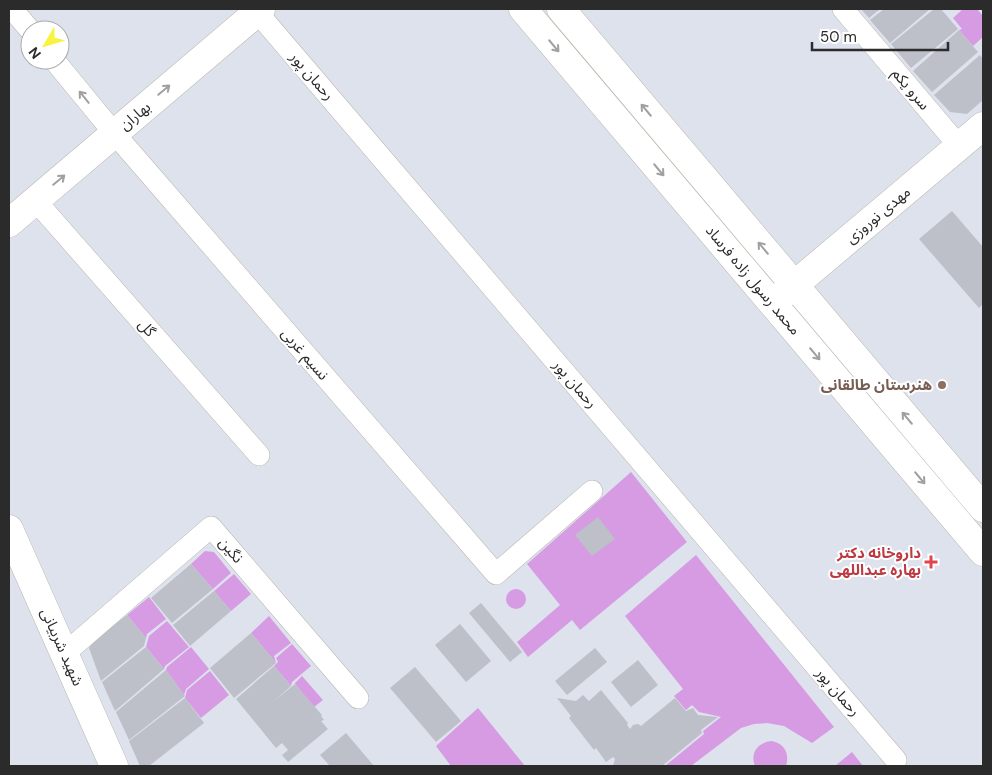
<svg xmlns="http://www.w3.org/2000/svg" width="992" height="775" viewBox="0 0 992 775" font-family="'DM Sans','Noto Sans Arabic',sans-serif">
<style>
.green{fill:#d69be3}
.building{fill:#bdbfc9}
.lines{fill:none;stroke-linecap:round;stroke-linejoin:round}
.minor-casing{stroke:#b8b7ab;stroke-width:22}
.tertiary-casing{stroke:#b8b7ab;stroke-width:29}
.secondary-casing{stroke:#b8b7ab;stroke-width:29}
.minor{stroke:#fff;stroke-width:21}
.tertiary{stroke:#fff;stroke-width:28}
.secondary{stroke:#fff;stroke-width:28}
.oneway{stroke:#a0a0a0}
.education-dot{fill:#8d6e63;stroke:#fff;stroke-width:2}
.health-dot{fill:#e0444e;stroke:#fff;stroke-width:2}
.labels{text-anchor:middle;stroke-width:4;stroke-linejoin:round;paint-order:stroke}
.street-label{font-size:15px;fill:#2b2b2b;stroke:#fff}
.education-label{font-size:15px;font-weight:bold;fill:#785e54;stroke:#fff;text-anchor:end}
.health-label{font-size:15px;font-weight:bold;fill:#be3a42;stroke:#fff;text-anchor:end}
</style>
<rect width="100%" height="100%" fill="#dee2ed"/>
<path class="green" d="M 963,9 L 977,9 L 983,16 L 983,37 L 973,46 L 959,30 L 962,29 L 953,18 Z
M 631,472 L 687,542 L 580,630 L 572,620 L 528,657 L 517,642 L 560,605 L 527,564 Z
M 205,551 L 214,552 L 231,573 L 213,589 L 191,564 Z
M 696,555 L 834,727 L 812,743 L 784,726 L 767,723 L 754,724 L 741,728 L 691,766 L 665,766 L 704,734 L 703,731 L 721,717 L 699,712 L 692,705 L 686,710 L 674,696 L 683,689 L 625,616 Z
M 234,574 L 251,594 L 231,611 L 214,591 Z
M506 599a10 10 0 1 1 20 0a10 10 0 1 1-20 0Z
M 149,597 L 166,619 L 147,634 L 146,638 L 127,615 Z
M 269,616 L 291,643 L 274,656 L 276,663 L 251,633 Z
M 167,621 L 189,647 L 165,666 L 164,669 L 146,647 L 149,636 Z
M 292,644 L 311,666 L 292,682 L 291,686 L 274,666 L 278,662 L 276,658 Z
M 191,647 L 209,669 L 186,689 L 184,695 L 166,670 L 167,667 Z
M 210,671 L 229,695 L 201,718 L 185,698 L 187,690 Z
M 302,676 L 323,700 L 314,707 L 295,684 L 295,683 Z
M 478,708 L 525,766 L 451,766 L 436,746 Z
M 771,741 C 784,743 790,753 786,766 L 755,766 C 750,753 757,743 771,741 Z
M 852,752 L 863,766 L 835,766 Z"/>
<path class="building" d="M 861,9 L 880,9 L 869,18 Z
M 884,9 L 930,9 L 890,43 L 870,20 Z
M 934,9 L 941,9 L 958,29 L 911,68 L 891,44 Z
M 959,30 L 978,52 L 932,92 L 913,71 Z
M 980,55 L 983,59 L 983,100 L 967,114 L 950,112 L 934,95 Z
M 952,211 L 983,247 L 983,304 L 979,308 L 919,239 Z
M 598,517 L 615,539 L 592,556 L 575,535 Z
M 191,564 L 213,589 L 172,623 L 151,598 Z
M 214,591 L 231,611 L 190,646 L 173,625 Z
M 481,603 L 522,652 L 510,662 L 469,613 Z
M 127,615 L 146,638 L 144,646 L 101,681 L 89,648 L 94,640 Z
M 460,624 L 491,661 L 466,682 L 435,645 Z
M 251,633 L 276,663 L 234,698 L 210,668 Z
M 146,647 L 164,669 L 115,711 L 102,682 Z
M 595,648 L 607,662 L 567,695 L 555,681 Z
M 638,660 L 658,685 L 631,707 L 611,682 Z
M 274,666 L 291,686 L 274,701 L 295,684 L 322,715 L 321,716 L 324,720 L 321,721 L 328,729 L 288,762 L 282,755 L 288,750 L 282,743 L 276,748 L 236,699 Z
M 415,667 L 461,721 L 436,742 L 390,688 Z
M 166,670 L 185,696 L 129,740 L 116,712 Z
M 601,690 L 628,723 L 627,725 L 630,729 L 633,725 L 638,724 L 641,726 L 675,698 L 686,711 L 693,708 L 698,715 L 718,717 L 701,730 L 702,733 L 662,766 L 613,766 L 615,759 L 613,757 L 606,762 L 596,748 L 594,750 L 569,718 L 571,716 L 557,698 L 576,701 L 583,695 L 589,701 Z
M 185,698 L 204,723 L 149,766 L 140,766 L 129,741 Z
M 346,733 L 374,766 L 330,766 L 320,755 Z"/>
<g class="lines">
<g class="minor-casing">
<path id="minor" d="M 12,9 L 30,30
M 843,9 L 959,146
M 257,12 L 896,760
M 54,60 L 114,133 L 496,574 L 592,491
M 35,200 L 259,455
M 64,654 L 211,527 L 358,698"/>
</g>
<g class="tertiary-casing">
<path id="tertiary" d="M 523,9 L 983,552
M 561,9 L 983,508
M 9,223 L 261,9
M 780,297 L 983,126"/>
</g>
<g class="secondary-casing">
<path id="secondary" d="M 9,529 L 114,766"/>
</g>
<use href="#minor" class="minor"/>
<use href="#tertiary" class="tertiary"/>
<use href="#secondary" class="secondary"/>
</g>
<defs><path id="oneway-shaft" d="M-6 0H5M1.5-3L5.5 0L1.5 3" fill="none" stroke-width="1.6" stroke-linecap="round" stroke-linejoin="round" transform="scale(1.25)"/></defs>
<g class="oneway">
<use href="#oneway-shaft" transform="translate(554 46) rotate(50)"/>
<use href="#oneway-shaft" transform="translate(164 90) rotate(-40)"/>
<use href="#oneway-shaft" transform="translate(84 97) rotate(-129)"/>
<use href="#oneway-shaft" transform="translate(646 110) rotate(-130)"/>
<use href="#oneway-shaft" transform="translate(659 170) rotate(50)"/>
<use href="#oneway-shaft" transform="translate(59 180) rotate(-40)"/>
<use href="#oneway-shaft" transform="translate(763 248) rotate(-130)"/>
<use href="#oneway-shaft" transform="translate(815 354) rotate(50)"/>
<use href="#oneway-shaft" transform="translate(907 418) rotate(-130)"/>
<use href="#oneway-shaft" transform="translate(920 478) rotate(50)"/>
</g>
<circle class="education-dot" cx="942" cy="385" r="5"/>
<path class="health-dot" d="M928.5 554.5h5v5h5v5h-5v5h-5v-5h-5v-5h5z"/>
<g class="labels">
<g class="street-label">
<text transform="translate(312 76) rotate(49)" y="5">رحمان پور</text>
<text transform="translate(911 89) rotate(50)" y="5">سرو یکم</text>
<text transform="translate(135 116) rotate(-40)" y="5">بهاران</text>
<text transform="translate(878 215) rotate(-40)" y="5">مهدی نوروزی</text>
<text transform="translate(753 280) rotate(50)" y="5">محمد رسول زاده فرساد</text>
<text transform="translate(147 328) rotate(49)" y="5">گل</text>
<text transform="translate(305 354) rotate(49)" y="5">نسیم غربی</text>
<text transform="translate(575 384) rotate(49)" y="5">رحمان پور</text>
<text transform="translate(231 550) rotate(49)" y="5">نگین</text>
<text transform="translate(62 647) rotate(66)" y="5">شهید شربیانی</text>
<text transform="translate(838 692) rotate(49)" y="5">رحمان پور</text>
</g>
<g class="education-label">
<text x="932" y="390">هنرستان طالقانی</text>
</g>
<g class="health-label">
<text x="921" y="558">داروخانه دکتر<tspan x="921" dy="17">بهاره عبداللهی</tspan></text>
</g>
</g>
<rect width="992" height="775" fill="none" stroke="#2b2b2b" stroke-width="20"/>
<g transform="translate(45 45) rotate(232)"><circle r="24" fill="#ffffff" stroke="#aaaaaa"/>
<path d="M0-4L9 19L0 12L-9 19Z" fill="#f8f240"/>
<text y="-8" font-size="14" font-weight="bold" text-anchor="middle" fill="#2b2b2b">N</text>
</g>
<path d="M812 42v8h136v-8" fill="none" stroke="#2b2b2b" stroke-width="2.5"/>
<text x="820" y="42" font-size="15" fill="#2b2b2b" stroke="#ffffff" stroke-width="4" paint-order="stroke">50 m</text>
</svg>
